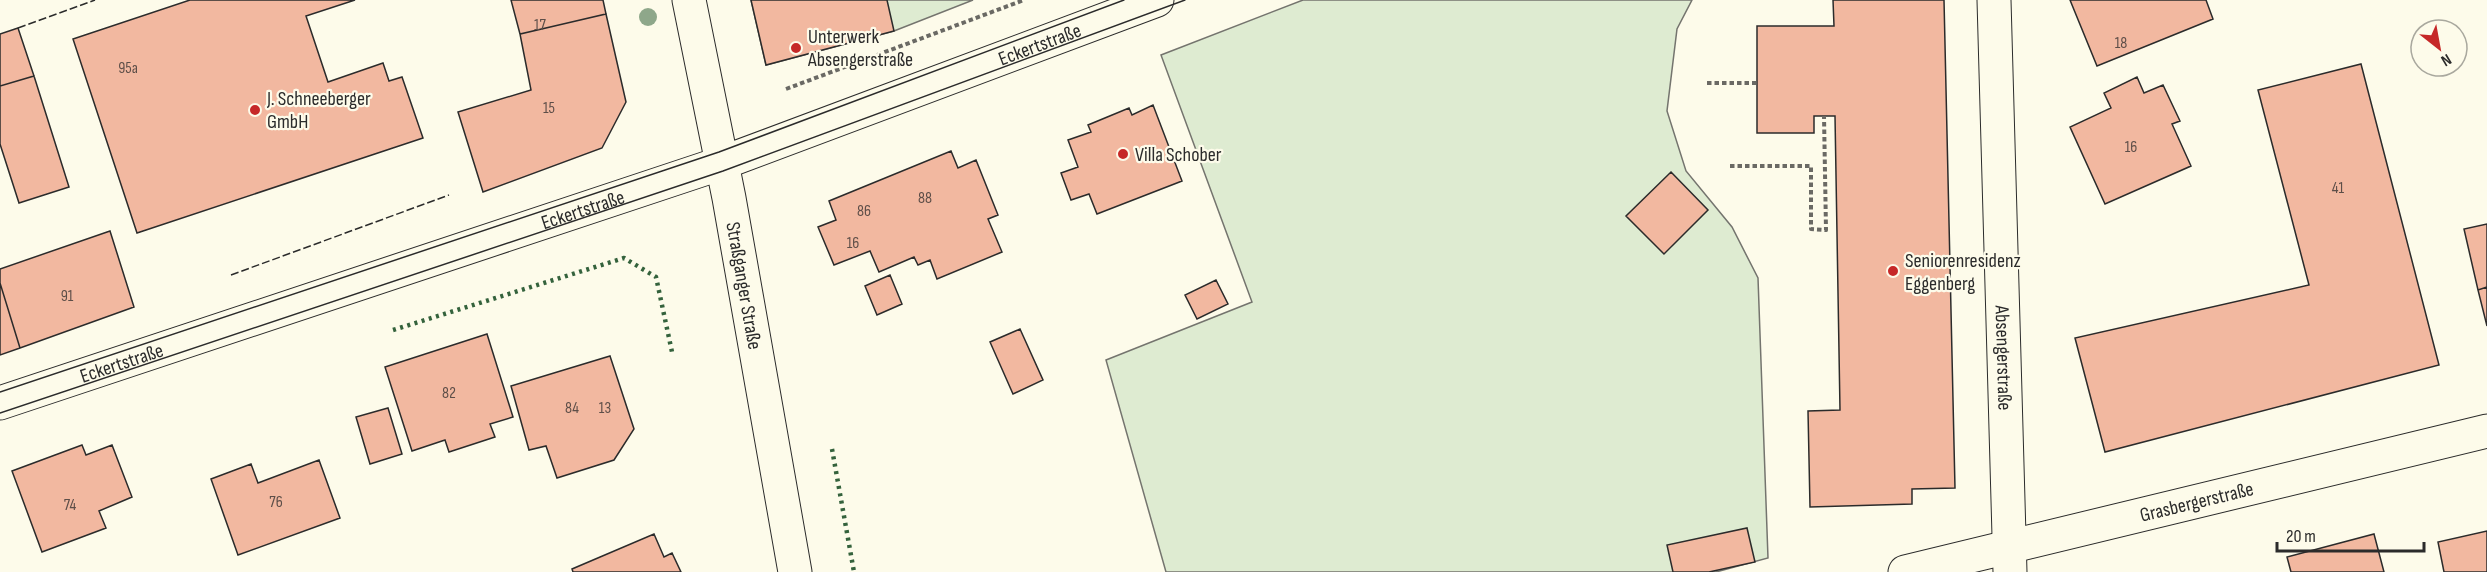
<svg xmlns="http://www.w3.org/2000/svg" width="2487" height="572" viewBox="0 0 2487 572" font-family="'Sofia Sans Condensed',sans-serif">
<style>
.green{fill:#deebd1;stroke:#74746e;stroke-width:1.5}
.building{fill:#f2b8a0;stroke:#2b2b2b;stroke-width:1.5}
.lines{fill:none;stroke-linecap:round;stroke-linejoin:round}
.minor-casing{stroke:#2b2b2b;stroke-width:35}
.tertiary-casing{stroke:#2b2b2b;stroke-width:35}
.path{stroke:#6a6964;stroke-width:4;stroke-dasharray:4.5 3;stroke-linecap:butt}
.minor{stroke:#fdfbea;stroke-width:33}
.tertiary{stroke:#fdfbea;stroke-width:33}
.tram{stroke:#2b2b2b;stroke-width:1.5}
.hedge{stroke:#34623c;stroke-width:4.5;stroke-dasharray:3 4.5;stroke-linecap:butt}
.fence{stroke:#2b2b2b;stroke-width:1.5;stroke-dasharray:8 3;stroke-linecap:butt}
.tree{fill:#8ea78a}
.poi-dot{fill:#c62828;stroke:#fdfbea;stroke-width:2}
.labels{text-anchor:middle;stroke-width:4.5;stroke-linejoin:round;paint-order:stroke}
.number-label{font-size:16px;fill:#5d4e48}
.poi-label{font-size:20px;fill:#2b2b2b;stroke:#fdfbea;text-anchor:start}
.street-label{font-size:20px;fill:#2b2b2b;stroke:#fdfbea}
</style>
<rect width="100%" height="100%" fill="#fdfbea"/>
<path class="green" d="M 751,0 L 973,0 L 894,31 L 766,65 Z
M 1303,0 L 1692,0 L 1677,29 L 1667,111 L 1686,171 L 1732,227 L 1758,278 L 1768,558 L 1716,572 L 1166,572 L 1106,360 L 1252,302 L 1161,55 Z"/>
<path class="building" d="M 190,0 L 355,0 L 306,16 L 328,82 L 383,63 L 389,81 L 402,77 L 423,138 L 137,233 L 73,39 Z
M 511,0 L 603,0 L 606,14 L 520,34 Z
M 751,0 L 887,0 L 894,31 L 766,65 Z
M 1833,0 L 1944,0 L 1955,488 L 1912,489 L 1912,504 L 1810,507 L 1808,411 L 1840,410 L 1835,116 L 1814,116 L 1814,133 L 1757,133 L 1757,26 L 1834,26 Z
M 2070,0 L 2206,0 L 2213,19 L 2097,66 Z
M 606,14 L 626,102 L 602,148 L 483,192 L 458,112 L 531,90 L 520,34 Z
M 18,28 L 34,76 L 0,86 L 0,34 Z
M 2361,64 L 2439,365 L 2105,452 L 2075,338 L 2309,285 L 2258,90 Z
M 34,76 L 69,187 L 19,203 L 0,144 L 0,86 Z
M 2137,77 L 2144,93 L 2163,85 L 2180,121 L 2172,124 L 2191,166 L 2105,204 L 2070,127 L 2111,108 L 2104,93 Z
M 1153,105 L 1182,181 L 1097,214 L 1089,194 L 1071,200 L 1061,173 L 1078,167 L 1068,140 L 1091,132 L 1088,125 L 1129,108 L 1132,115 Z
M 951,151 L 958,168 L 976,160 L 998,215 L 988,219 L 1002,252 L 937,279 L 930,260 L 918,265 L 914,257 L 879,272 L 870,251 L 834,265 L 818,227 L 836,220 L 829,201 Z
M 1671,172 L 1708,210 L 1664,254 L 1626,216 Z
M 2487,224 L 2487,287 L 2478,290 L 2464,229 Z
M 110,231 L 134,307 L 20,348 L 0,283 L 0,269 Z
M 890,275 L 902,304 L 877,315 L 865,286 Z
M 1216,280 L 1228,304 L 1197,319 L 1185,295 Z
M 0,283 L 20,348 L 0,355 Z
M 2487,287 L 2487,326 L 2478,290 Z
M 1020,329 L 1043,380 L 1013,394 L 990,342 Z
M 487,334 L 513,417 L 490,424 L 495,437 L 449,452 L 445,440 L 412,451 L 385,367 Z
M 610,356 L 634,429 L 614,460 L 557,478 L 546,446 L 529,450 L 511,386 Z
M 388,408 L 402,454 L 370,464 L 356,417 Z
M 82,445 L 86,455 L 112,445 L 132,497 L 99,511 L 106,528 L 42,552 L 12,471 Z
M 319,460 L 340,518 L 238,555 L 211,479 L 251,464 L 258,483 Z
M 1747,528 L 1755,562 L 1709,572 L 1673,572 L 1667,545 Z
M 2487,531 L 2487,572 L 2444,572 L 2438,542 Z
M 654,534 L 664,557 L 672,553 L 681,572 L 573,572 L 572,569 Z
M 2374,534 L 2384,572 L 2291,572 L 2287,557 Z"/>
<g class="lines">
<g class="minor-casing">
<g id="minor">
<path id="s1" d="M 689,0 L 729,198 L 795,572"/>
<path id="s2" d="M 1994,0 L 2010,572"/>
<path id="s3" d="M 1905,572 L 2487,431"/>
</g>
</g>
<g class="tertiary-casing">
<g id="tertiary">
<path id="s4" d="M 0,403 L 722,163 L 1157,0"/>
</g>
</g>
<path class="path" d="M 1707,83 L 1756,83
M 786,89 L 1024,0
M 1730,166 L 1811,166 L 1811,229 L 1826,230 L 1824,116"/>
<use href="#minor" class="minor"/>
<use href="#tertiary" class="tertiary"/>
<path class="tram" d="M 0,392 L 719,152 L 1124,0
M 0,413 L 723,171 L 1185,0"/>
<path class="hedge" d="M 393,330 L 624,258 L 656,277 L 672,352
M 832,449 L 854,572"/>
<path class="fence" d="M 18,28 L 95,0
M 231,275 L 449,195"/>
</g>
<circle class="tree" cx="648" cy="17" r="9"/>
<g class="poi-dot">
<circle cx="796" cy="48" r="6"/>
<circle cx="255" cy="110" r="6"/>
<circle cx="1123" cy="154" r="6"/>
<circle cx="1893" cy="271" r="6"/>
</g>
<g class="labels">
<g class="number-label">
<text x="540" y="30">17</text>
<text x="2121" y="48">18</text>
<text x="128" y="73">95a</text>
<text x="549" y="113">15</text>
<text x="2131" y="152">16</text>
<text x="2338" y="193">41</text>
<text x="925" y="203">88</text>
<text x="864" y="216">86</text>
<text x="853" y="248">16</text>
<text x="67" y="301">91</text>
<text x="449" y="398">82</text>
<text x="572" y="413">84</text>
<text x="605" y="413">13</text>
<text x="276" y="507">76</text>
<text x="70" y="510">74</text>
</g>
<g class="poi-label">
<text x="808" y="43">Unterwerk<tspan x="808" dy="23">Absengerstraße</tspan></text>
<text x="267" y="105">J. Schneeberger<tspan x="267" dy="23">GmbH</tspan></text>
<text x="1135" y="161">Villa Schober</text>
<text x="1905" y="267">Seniorenresidenz<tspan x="1905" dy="23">Eggenberg</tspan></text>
</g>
<g class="street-label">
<text dy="7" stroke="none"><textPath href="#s4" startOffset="1100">Eckertstraße</textPath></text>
<text dy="7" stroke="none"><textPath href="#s4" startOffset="614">Eckertstraße</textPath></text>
<text dy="7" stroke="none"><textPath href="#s1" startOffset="291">Straßganger Straße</textPath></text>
<text dy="7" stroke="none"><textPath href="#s2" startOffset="358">Absengerstraße</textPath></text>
<text dy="7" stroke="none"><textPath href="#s4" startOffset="128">Eckertstraße</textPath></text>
<text dy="7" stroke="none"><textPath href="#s3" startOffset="300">Grasbergerstraße</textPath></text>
</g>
</g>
<g transform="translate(2439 48) rotate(149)"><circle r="28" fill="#fdfbea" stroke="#a9a89e" stroke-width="1.5"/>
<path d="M0-4.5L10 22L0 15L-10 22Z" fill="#c62828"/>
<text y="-9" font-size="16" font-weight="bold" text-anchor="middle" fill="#2b2b2b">N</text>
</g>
<path d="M2277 542v9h147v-9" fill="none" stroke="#2b2b2b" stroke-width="3"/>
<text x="2286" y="542" font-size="18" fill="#2b2b2b" stroke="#fdfbea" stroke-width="4.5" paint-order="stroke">20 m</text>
</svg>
